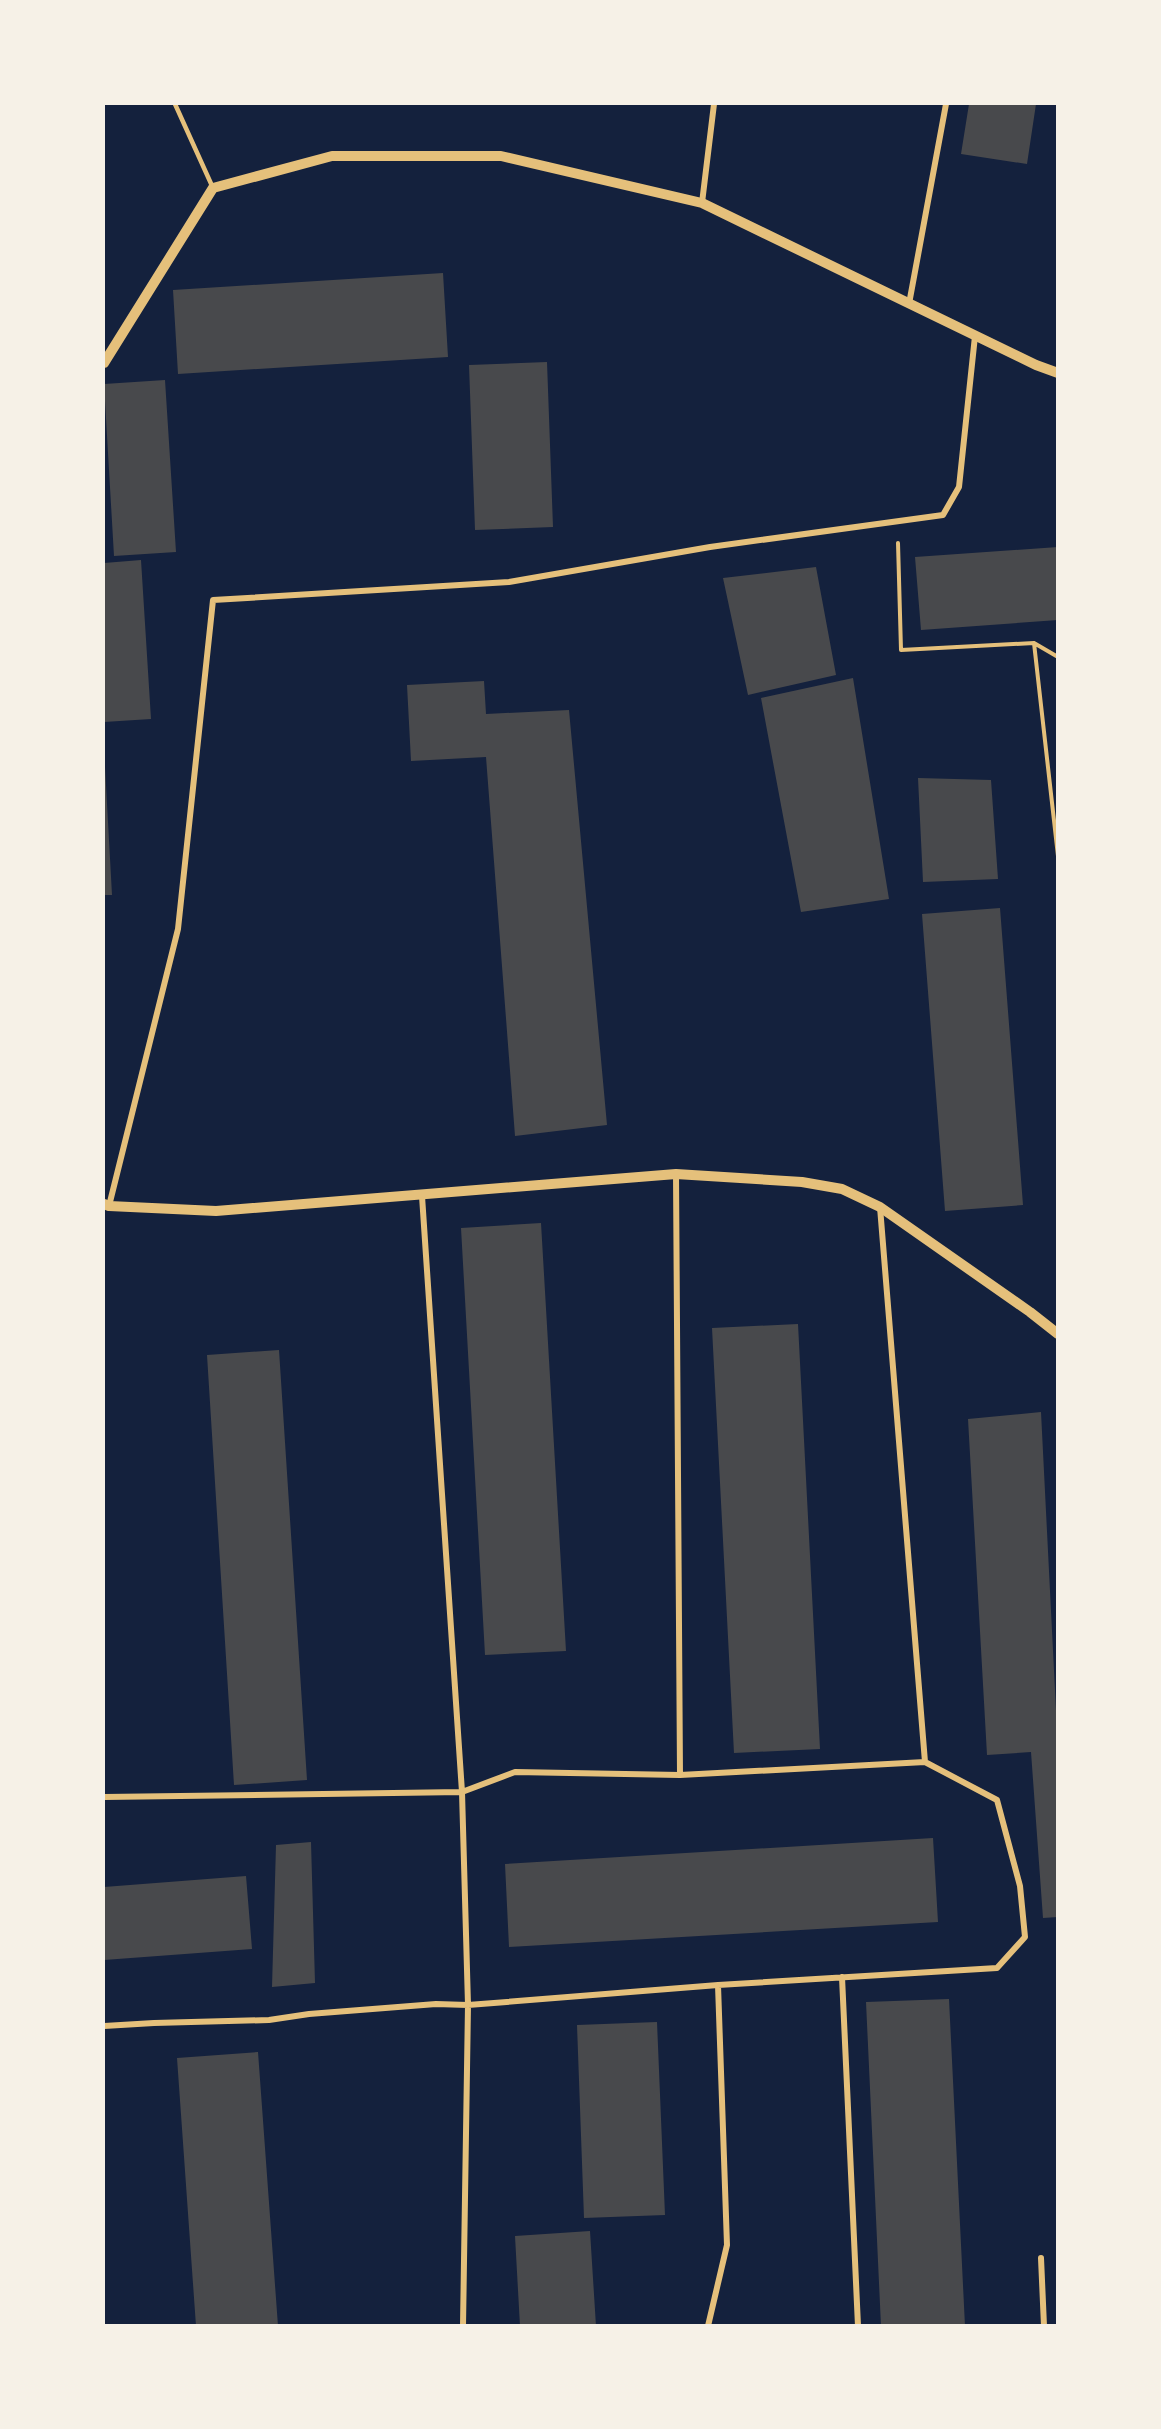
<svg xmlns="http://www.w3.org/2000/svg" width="1161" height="2429" viewBox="0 0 1161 2429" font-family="'Open Sans',sans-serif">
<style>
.building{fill:#48494c}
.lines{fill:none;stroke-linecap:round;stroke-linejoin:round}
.path{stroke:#e5c07b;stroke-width:4}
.service{stroke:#e5c07b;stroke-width:4.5}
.minor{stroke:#e5c07b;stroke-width:6}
.tertiary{stroke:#e5c07b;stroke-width:10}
</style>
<rect width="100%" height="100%" fill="#14213d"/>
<path class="building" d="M 969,104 L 1036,104 L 1027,164 L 961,154 Z
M 443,273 L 448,357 L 178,374 L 173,290 Z
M 547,362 L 553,527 L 475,530 L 469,365 Z
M 165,380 L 176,552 L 114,556 L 104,384 Z
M 1058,547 L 1058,620 L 921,630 L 915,557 Z
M 141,560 L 151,719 L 104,722 L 104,563 Z
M 816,567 L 836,675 L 748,695 L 723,578 Z
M 853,678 L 889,899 L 801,912 L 761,698 Z
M 484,681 L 486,714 L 569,710 L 607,1125 L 515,1136 L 486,757 L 411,761 L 407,685 Z
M 104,767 L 105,767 L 112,895 L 104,895 Z
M 918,778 L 991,780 L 998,879 L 923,882 Z
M 1000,908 L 1023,1205 L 945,1211 L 922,914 Z
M 541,1223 L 566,1651 L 485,1655 L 461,1228 Z
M 798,1324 L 820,1749 L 734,1753 L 712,1328 Z
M 279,1350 L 307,1780 L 234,1785 L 207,1355 Z
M 1041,1412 L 1058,1750 L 1058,1917 L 1043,1918 L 1031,1752 L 987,1755 L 968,1419 Z
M 933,1838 L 938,1922 L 509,1947 L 505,1864 Z
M 311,1842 L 315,1983 L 272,1987 L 276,1845 Z
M 246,1876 L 252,1949 L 104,1960 L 104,1887 Z
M 949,1999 L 965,2326 L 881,2326 L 866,2002 Z
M 657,2022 L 665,2215 L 584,2218 L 577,2025 Z
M 258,2052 L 278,2326 L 196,2326 L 177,2058 Z
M 590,2231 L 596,2326 L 520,2326 L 515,2236 Z"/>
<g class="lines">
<path class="path" d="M 898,543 L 901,650 L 1034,643 L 1058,856
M 1034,643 L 1058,657"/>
<path class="service" d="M 175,104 L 213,188"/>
<path class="minor" d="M 702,203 L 714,104
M 909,304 L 946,104
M 676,1174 L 680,1775
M 422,1196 L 462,1792 L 468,2005 L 463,2326
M 109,1206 L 178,929 L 213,600 L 509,582 L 710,547 L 943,515 L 959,487 L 975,336
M 880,1207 L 925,1762
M 104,1797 L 462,1792 L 515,1772 L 680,1775 L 925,1762 L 997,1800 L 1020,1886 L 1025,1937 L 997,1968 L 718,1985 L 468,2005 L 436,2004 L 309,2014 L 269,2020 L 154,2023 L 104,2026
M 842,1977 L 858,2326
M 1041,2258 L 1044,2326
M 708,2326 L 727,2245 L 718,1985"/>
<path class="tertiary" d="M 104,363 L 213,188 L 332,156 L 501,156 L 702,203 L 1036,365 L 1058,373
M 104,1204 L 109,1206 L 216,1211 L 676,1174 L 802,1182 L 842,1189 L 880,1207 L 1030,1312 L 1058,1334"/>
</g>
<rect width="1161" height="2429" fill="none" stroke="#f6f1e7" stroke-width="210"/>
</svg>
